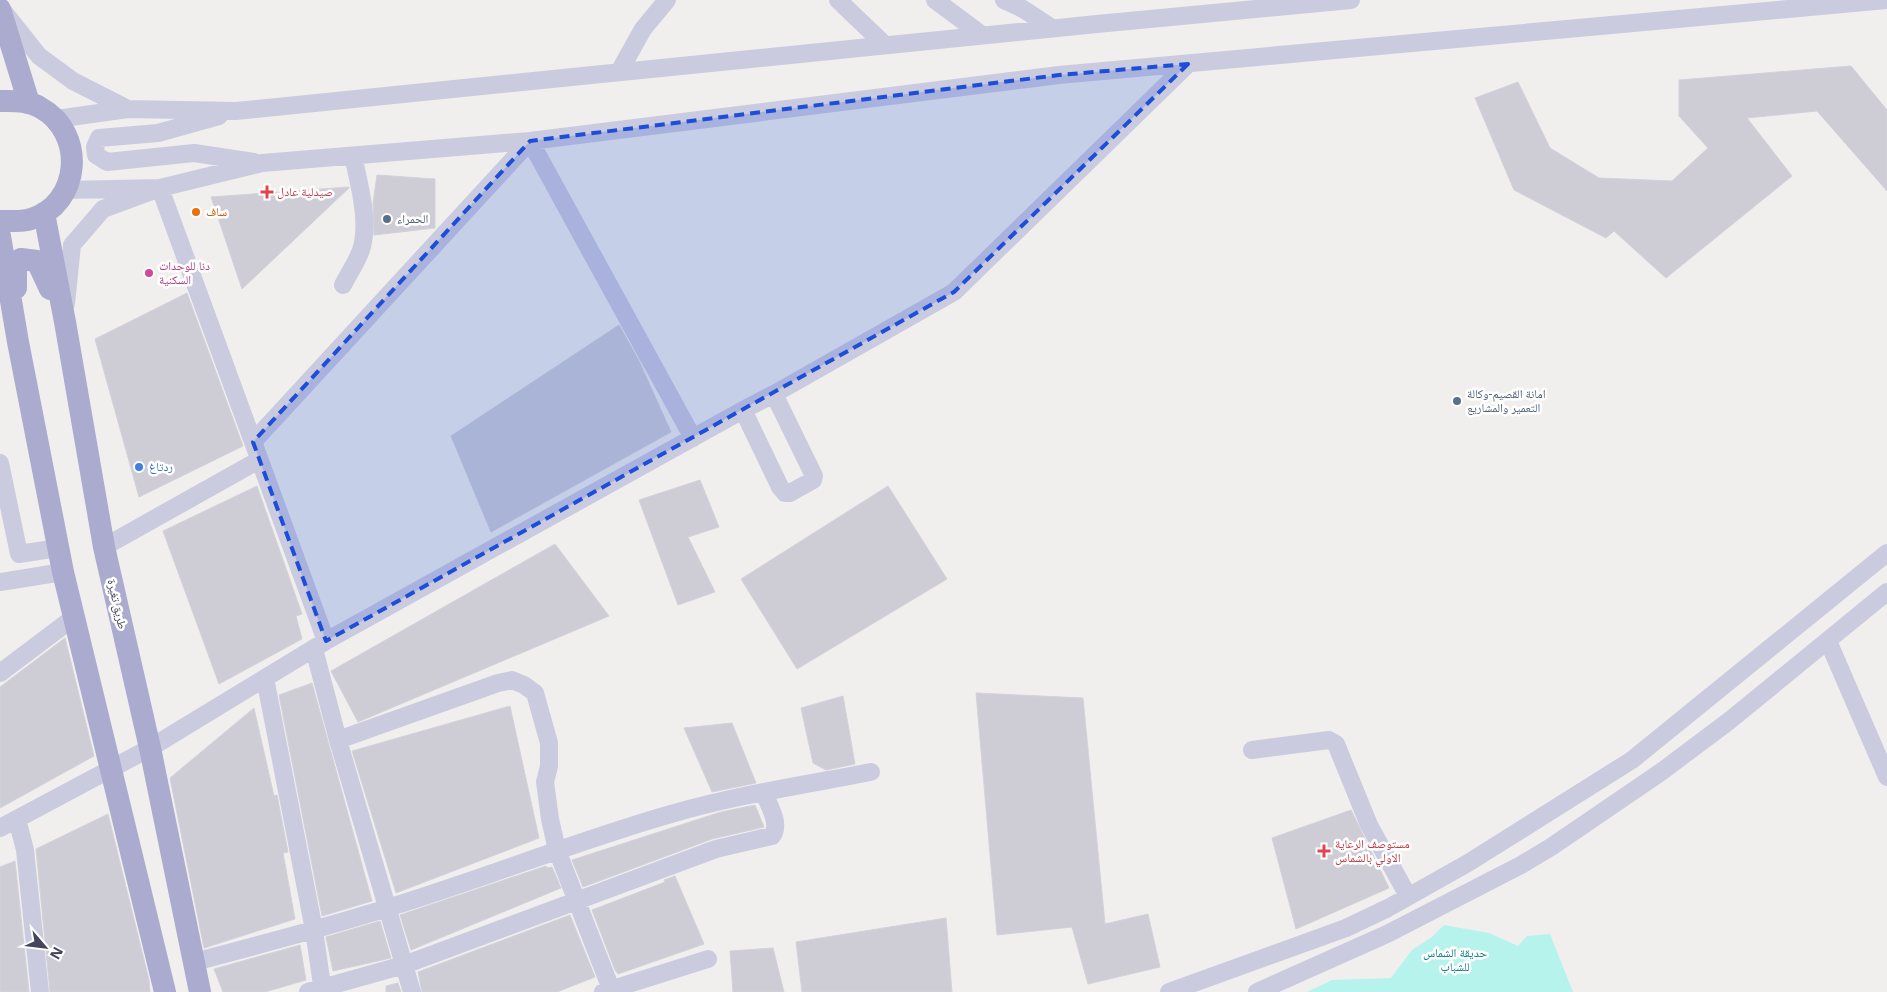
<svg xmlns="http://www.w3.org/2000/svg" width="1887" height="992" viewBox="0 0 1887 992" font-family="'Open Sans','Noto Naskh Arabic',sans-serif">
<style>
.green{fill:#b7f3ed}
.building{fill:#cecdd6;stroke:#d3d1da}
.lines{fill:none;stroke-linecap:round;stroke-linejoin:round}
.minor{stroke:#cbcbdf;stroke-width:18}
.major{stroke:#ababcf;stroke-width:22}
.marked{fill:#1d4ed8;fill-opacity:0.2;stroke:#1d4ed8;stroke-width:4;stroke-dasharray:10 6;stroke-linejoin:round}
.health-dot{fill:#e0444e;stroke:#fff;stroke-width:2}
.food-dot{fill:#e8710a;stroke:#fff;stroke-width:2}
.service-dot{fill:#5c6f8a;stroke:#fff;stroke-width:2}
.hotel-dot{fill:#d1479c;stroke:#fff;stroke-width:2}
.shop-dot{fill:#3f7fe0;stroke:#fff;stroke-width:2}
.labels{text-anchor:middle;stroke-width:5;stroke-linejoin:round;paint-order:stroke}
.health-label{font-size:12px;fill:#be3a42;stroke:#fff;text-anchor:start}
.food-label{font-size:12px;fill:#c56008;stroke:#fff;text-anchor:start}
.service-label{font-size:12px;fill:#4e5e75;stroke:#fff;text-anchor:start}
.hotel-label{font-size:12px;fill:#b23c85;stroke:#fff;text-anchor:start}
.shop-label{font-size:12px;fill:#366cbe;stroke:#fff;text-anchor:start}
.street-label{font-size:12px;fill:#44445d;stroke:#fff}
.park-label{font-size:12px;fill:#0f8184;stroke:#fff}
</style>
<rect width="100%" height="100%" fill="#f1efed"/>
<path class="green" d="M 1444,925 L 1489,933 L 1518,946 L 1527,936 L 1550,934 L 1573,992 L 1307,992 L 1332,980 L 1391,978 L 1412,950 L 1432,937 Z"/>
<path class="building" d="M 1851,66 L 1887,110 L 1887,191 L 1817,111 L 1747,118 L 1792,176 L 1666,278 L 1614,231 L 1606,238 L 1514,190 L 1475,98 L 1518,82 L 1550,148 L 1599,178 L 1672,181 L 1708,148 L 1679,116 L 1679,80 Z
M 377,175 L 435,179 L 435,228 L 374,235 L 373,203 Z
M 349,187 L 349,188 L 242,289 L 211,197 Z
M 187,293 L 243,446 L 139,497 L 95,339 Z
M 619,325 L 639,361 L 671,432 L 491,532 L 451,436 Z
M 700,480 L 719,527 L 688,537 L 715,592 L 678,605 L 639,500 Z
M 257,486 L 302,614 L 296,616 L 302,639 L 219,684 L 163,531 Z
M 888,486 L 947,579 L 797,669 L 741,579 Z
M 555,544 L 609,616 L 358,722 L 331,671 Z
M 65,638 L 94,756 L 0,808 L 0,687 Z
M 312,683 L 372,901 L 322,916 L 279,695 Z
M 976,693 L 1083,698 L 1105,924 L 1148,914 L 1160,967 L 1088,984 L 1072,927 L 997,935 Z
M 843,696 L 855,764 L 826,770 L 813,763 L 801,708 Z
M 510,706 L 539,838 L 396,893 L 352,751 Z
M 254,708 L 274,796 L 277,795 L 288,852 L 283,853 L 295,919 L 204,948 L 170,778 Z
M 732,723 L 756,783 L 712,792 L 684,728 Z
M 755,805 L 764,827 L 712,839 L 583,887 L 572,860 L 721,812 Z
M 1351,810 L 1389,888 L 1296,929 L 1272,838 Z
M 108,814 L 149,980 L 150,992 L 50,992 L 36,849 Z
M 15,861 L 29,992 L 0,992 L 0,867 Z
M 546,866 L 547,868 L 552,867 L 561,888 L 411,950 L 400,915 Z
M 675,876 L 704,944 L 618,974 L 615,970 L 592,910 L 665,882 L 664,880 Z
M 570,915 L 595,977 L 557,992 L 422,992 L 418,972 Z
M 946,918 L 952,992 L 802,992 L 796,942 Z
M 380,921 L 391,958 L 333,971 L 326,937 Z
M 300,945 L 306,980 L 265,992 L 223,992 L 214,969 Z
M 773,948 L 784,992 L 733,992 L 730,951 Z
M 398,983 L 401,992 L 386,992 L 386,986 Z"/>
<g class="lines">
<path class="minor" d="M 838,0 L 885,45
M 935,0 L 982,35
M 1004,0 L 1023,9 L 1052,28
M 4,12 L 39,56 L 73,81 L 128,109
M 619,72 L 643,29 L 667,0
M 219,116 L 158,133 L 99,138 L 95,147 L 96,155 L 107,162 L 194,153 L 254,162
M 56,119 L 128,109 L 236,111 L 1097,24 L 1351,0
M 65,190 L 160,188 L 262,163 L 530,141 L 1059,75 L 1887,0
M 343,285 C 349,273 357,262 361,250 C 370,223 359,183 353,156
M 66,304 L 72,245 L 103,209 L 160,188 L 326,641
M 743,410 L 780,487 L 785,493 L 790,493 L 813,480 L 814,476 L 774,394
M 253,442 L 530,141 L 693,438
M 0,463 L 19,554 L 58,548
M 104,547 L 259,460
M 0,582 L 63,572
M 1828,641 L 1887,777
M 314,649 L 338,740 L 412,992
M 0,673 L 73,618
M 265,678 L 314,930 L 323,992
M 338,740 L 498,683 L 512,680 L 524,685 L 535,693 L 549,743 L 549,766 L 545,782 L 550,819 L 557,850 L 611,989
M 1252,750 L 1329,740 L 1336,744 L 1369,825 L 1408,896
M 17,819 L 25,850 L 40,992
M 0,828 L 150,748 L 326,641 L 743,410 L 774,394 L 954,292 L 1188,64
M 194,962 C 274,941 353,920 431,894 C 511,868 590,837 671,814 C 736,795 804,785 871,772
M 308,992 L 404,965 L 716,849 L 772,836 C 781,824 769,806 764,793
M 603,992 L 708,959
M 1169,992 L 1346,928 L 1388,908 L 1468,863 L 1632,760 L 1887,553
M 1257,992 L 1387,934 L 1521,865 L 1551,847 L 1661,772 L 1729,721 L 1887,592"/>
<path class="major" d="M 0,9 L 29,103
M 0,101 C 14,101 28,100 41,108 C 86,133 81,204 31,219 C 22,222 9,221 0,221
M 44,213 L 65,322 L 104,547 L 150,748 L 200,992
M 0,236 L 18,342 L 63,572 L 165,992
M 16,288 L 16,266 L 21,259 L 37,261 L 50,289"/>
</g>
<path class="marked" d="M 1188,64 L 954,292 L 326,641 L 253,442 L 530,141 L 1059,75 Z"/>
<g class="health-dot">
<path d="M264.5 184.5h5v5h5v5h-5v5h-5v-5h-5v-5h5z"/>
<path d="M1321.5 843.5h5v5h5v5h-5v5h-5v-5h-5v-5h5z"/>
</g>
<circle class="food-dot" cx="196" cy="212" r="5"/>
<g class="service-dot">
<circle cx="387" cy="219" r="5"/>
<circle cx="1457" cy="401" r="5"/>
</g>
<circle class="hotel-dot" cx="149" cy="273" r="5"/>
<circle class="shop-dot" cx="139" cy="467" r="5"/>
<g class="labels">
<g class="health-label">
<text x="277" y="196">صيدلية عادل</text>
<text x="1335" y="848">مستوصف الرعاية<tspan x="1335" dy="14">الاولي بالشماس</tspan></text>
</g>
<g class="food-label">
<text x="206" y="216">ساف</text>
</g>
<g class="service-label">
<text x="397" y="223">الحمراء</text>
<text x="1467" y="398">امانة القصيم-وكالة<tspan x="1467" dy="14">التعمير والمشاريع</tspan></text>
</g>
<g class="hotel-label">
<text x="159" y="270">دنا للوحدات<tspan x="159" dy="14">السكنية</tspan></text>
</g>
<g class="shop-label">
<text x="149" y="471">ردتاغ</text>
</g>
<g class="street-label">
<text transform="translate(117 604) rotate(77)" y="4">طريق تغيرة</text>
</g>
<g class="park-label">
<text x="1455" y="957">حديقة الشماس<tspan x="1455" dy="14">للشباب</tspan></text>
</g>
</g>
<g transform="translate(45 947) rotate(118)" stroke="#ffffff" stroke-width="4" paint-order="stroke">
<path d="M0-4L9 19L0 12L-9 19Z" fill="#44445d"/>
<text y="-8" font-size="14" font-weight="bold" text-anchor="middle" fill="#44445d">N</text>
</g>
</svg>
